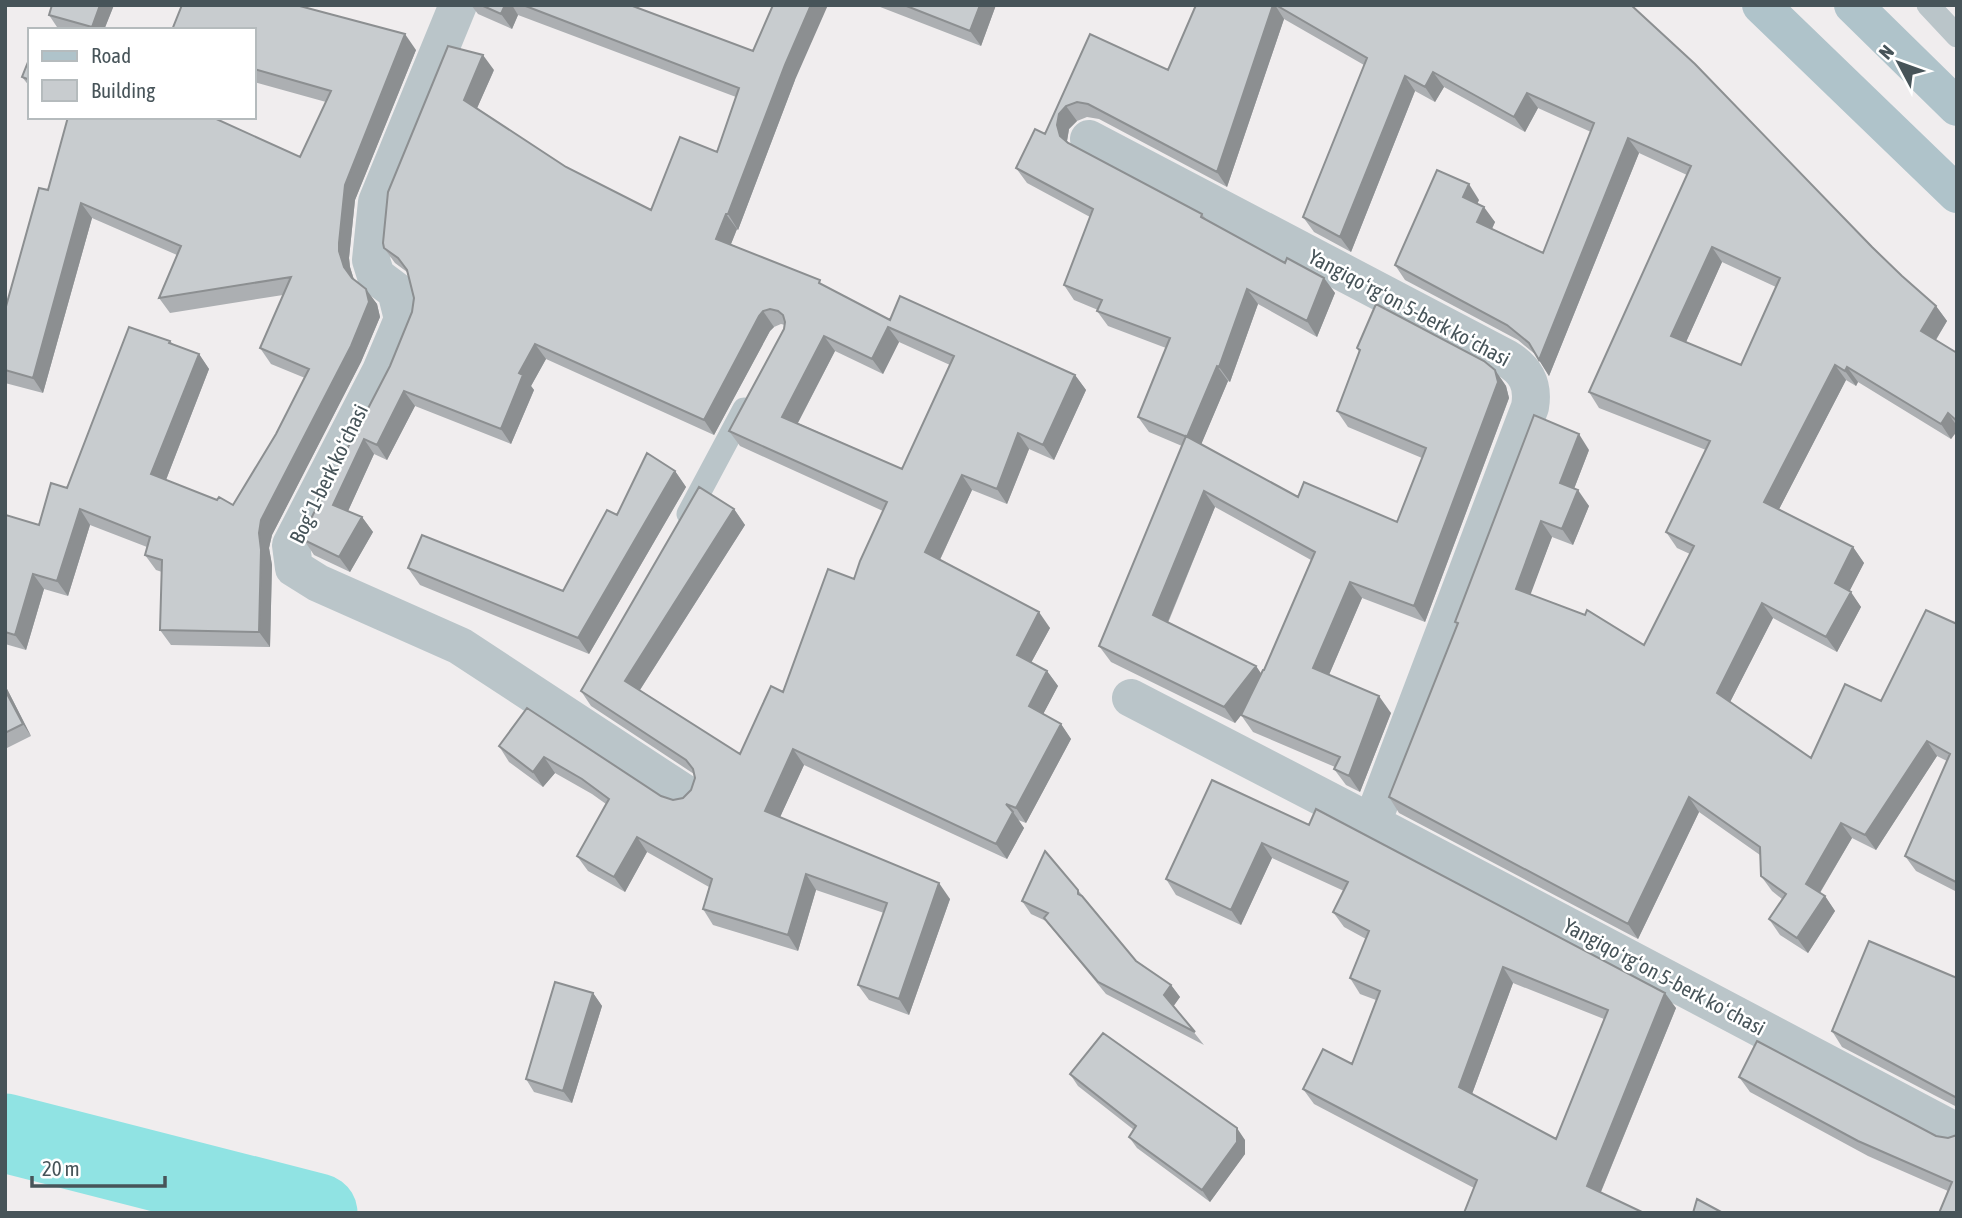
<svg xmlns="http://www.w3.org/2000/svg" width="1962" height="1218" viewBox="0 0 1962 1218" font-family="'Asap Condensed',sans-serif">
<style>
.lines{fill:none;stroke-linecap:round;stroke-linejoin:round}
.river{stroke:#90e3e3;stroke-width:79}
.lane{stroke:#bac5c9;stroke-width:23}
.street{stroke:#bac5c9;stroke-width:38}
.primary{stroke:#afc3ca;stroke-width:38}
.wall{fill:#acafb2;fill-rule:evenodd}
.shaded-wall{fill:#8c8f91}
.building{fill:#c8cccf;stroke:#8c8f91;stroke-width:2;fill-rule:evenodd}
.labels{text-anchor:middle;stroke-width:5;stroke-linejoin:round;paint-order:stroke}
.street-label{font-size:21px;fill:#475459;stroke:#fff}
</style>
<rect width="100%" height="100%" fill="#f0edee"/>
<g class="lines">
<path class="river" d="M 5,1133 L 318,1213"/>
<path class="lane" d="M 1928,5 L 1957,36
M 688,514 L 744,409"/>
<path class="street" d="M 458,5 L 377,202 L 371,260 L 376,276 L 396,291 L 403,319 L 381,371 L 291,545 L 294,568 L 318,583 L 460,646 L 684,793
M 1089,139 L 1506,358 C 1526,370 1534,384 1530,407 L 1372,823
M 1131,698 L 1372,823 L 1957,1132"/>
<path class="primary" d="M 1761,5 L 1957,194
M 1853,5 L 1957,107"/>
</g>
<path class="wall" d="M 114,5 L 104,30 L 66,30 L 57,27 L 49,15 Z
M 471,5 L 630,5 L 795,80 L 738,230 L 737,229 L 731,244 L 825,286 L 890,320 L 1075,375 L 1086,390 L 1054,460 L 1029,449 L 1007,504 L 972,490 L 940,560 L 1050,628 L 1031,663 L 1047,671 L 1058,686 L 1043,714 L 1061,724 L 1071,739 L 1026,823 L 1018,820 L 1024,828 L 1007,859 L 804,765 L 780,817 L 950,899 L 909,1015 L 869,1000 L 858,985 L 884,913 L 816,890 L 798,951 L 713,925 L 703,909 L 709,887 L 647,852 L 625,892 L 588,871 L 577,856 L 606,804 L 592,794 L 555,773 L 543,787 L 509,762 L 499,746 L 527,708 L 661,796 L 673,800 L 683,798 L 691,790 L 695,778 L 694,774 L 591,706 L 581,691 L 734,509 L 745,525 L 640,690 L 740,754 L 783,692 L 854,579 L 883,511 L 740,446 L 729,431 L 784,329 L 785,325 L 781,324 L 774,327 L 770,331 L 714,435 L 546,359 L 531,386 L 534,390 L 511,444 L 415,406 L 387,460 L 374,454 L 348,511 L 362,517 L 373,532 L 350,572 L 314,555 L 304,540 L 390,366 L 412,312 L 414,298 L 407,272 L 395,263 L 384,248 L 494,70 L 477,108 L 566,167 L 651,210 L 717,152 L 736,97 L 518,15 L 512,29 L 478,14 ZM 899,342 L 950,365 L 902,469 L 798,423 L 835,351 L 883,374 Z
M 875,5 L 996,5 L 981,46 Z
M 1196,5 L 1631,5 L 1902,276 L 1936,306 L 1947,321 L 1936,340 L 1957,353 L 1957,431 L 1951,439 L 1858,382 L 1856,386 L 1846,380 L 1779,509 L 1853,547 L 1864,563 L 1849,591 L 1861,607 L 1837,652 L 1773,618 L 1730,702 L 1811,758 L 1881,701 L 1957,624 L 1957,892 L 1916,871 L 1905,856 L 1947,761 L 1937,756 L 1876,850 L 1852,838 L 1820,893 L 1825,896 L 1835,911 L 1808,953 L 1780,935 L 1769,919 L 1782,899 L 1772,891 L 1761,876 L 1760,855 L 1699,812 L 1638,939 L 1399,813 L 1389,797 L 1457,625 L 1455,622 L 1589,450 L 1574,489 L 1589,506 L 1573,545 L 1552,537 L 1530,594 L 1644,645 L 1690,554 L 1677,548 L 1666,532 L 1706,450 L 1599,408 L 1589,392 L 1687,175 L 1639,153 L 1549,376 L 1536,355 L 1518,340 L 1405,280 L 1395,265 L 1479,200 L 1477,204 L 1495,222 L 1492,229 L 1543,253 L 1591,132 L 1538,108 L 1525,132 L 1444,87 L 1435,102 L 1415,91 L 1351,252 L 1314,232 L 1303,217 L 1364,65 L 1284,19 L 1227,187 L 1099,119 L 1087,117 L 1077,121 L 1069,129 L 1067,141 L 1068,143 L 1202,214 L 1207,220 L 1285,263 L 1324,278 L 1335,293 L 1317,337 L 1258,304 L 1230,382 L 1228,381 L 1201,444 L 1298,497 L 1397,522 L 1422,458 L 1348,427 L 1337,411 L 1359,352 L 1357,348 L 1495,370 L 1506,386 L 1509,398 L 1425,622 L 1362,598 L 1329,675 L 1391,713 L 1360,792 L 1346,785 L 1334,769 L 1335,767 L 1253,732 L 1241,715 L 1242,714 L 1235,723 L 1111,662 L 1099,646 L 1182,446 L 1149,432 L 1138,417 L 1166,348 L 1108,326 L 1097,311 L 1098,310 L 1074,300 L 1064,285 L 1090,217 L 1027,183 L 1016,168 L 1045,134 L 1090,34 L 1168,70 ZM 1722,262 L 1776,287 L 1741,365 L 1686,342 ZM 1215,507 L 1311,560 L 1264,670 L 1261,674 L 1256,666 L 1168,623 Z
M 254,30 L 416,50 L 355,200 L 349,258 L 350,267 L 354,280 L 377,304 L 380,317 L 361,362 L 272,535 L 269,548 L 272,565 L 270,647 L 171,645 L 160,630 L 162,572 L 156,570 L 145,555 L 147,547 L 90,525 L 68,596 L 44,589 L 26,650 L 5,644 L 5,517 L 39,525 L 170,341 L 173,344 L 199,354 L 209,369 L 166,480 L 217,500 L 233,505 L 276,434 L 305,378 L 271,364 L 260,348 L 283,295 L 170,313 L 159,298 L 177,255 L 92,218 L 43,393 L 5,383 L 5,310 L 48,190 L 300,157 L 326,102 L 254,82 Z
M 30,57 L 30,87 L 22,77 Z
M 675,471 L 686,487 L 589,654 L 420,585 L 408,568 L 563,591 L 617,515 Z
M 5,685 L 31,736 L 5,749 Z
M 1212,780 L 1676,1008 L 1601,1192 L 1474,1188 L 1314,1104 L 1303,1089 L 1352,1064 L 1376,1000 L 1360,994 L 1350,978 L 1366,939 L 1344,927 L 1333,912 L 1344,891 L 1272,858 L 1241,925 L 1176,895 L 1166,879 ZM 1513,983 L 1604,1019 L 1556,1139 L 1472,1094 Z
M 1078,890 L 1136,961 L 1171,985 L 1180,997 L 1173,1006 L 1204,1045 L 1106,994 L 1046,921 L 1031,914 L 1022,901 Z
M 1957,978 L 1957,1107 L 1842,1047 L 1832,1031 Z
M 593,993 L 602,1006 L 572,1103 L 534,1092 L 526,1079 Z
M 1070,1074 L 1245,1140 L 1245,1154 L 1210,1202 L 1137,1148 L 1129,1137 L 1134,1130 L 1078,1086 Z
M 1739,1077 L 1936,1136 L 1948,1138 L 1957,1213 L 1948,1191 L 1868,1156 L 1750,1092 Z"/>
<path class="shaded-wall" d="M 100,5 L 114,5 L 104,30 L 94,30 L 92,27 Z
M 505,5 L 512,5 L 518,15 L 512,29 L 501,14 Z
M 811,5 L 828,5 L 795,80 L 738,230 L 728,214 L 785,65 Z
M 980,5 L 996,5 L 981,46 L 970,31 Z
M 1273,5 L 1275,5 L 1284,19 L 1227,187 L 1217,172 Z
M 405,34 L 416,50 L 355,200 L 349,258 L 350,267 L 355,283 L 344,267 L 339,251 L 339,243 L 345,185 Z
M 483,55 L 494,70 L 474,115 L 464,100 Z
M 1433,72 L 1444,87 L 1435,102 L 1425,87 Z
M 1405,76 L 1415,91 L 1351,252 L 1340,237 Z
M 1527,93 L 1538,108 L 1525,132 L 1514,117 Z
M 1066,106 L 1077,121 L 1069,129 L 1067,141 L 1071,151 L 1060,136 L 1057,125 L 1059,114 Z
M 1628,138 L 1639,153 L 1549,376 L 1539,360 Z
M 1469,184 L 1479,200 L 1473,212 L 1463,197 Z
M 81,203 L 92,218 L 43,393 L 33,378 Z
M 1484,207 L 1495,222 L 1488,237 L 1477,222 Z
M 726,214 L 737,229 L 727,254 L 716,239 Z
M 1712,247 L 1722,262 L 1682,351 L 1671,336 Z
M 1324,278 L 1335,293 L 1317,337 L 1307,321 Z
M 366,289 L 377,304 L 380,317 L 361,362 L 272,535 L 269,548 L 272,565 L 270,647 L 259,632 L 259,533 L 261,520 Z
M 1247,289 L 1258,304 L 1230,382 L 1219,367 Z
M 1936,306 L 1947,321 L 1932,346 L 1921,331 Z
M 763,311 L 774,327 L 770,331 L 714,435 L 704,420 L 759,316 Z
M 888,327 L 899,342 L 883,374 L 872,359 Z
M 824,336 L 835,351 L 793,432 L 782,417 Z
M 535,344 L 546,359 L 531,386 L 534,390 L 511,444 L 501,429 L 519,373 Z
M 199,354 L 209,369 L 162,490 L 151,474 Z
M 1835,365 L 1846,380 L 1775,517 L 1764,502 Z
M 1217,366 L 1228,381 L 1198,452 L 1187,437 Z
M 1847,367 L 1858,382 L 1856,386 L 1845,371 Z
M 1495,370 L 1506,386 L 1509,398 L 1425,622 L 1414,606 Z
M 1075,375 L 1086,390 L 1054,460 L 1043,445 Z
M 404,391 L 415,406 L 387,460 L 377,445 Z
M 1948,413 L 1957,426 L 1957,431 L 1951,439 L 1941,424 Z
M 1018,433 L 1029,449 L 1007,504 L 997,489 Z
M 1579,434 L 1589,450 L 1570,499 L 1560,483 Z
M 364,439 L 374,454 L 344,520 L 333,505 Z
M 675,471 L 686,487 L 589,654 L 578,638 Z
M 962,475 L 972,490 L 936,568 L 925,552 Z
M 1578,490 L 1589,506 L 1573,545 L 1562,529 Z
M 1204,491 L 1215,507 L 1164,631 L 1153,615 Z
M 80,509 L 90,525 L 68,596 L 57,581 Z
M 734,509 L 745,525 L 636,696 L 625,681 Z
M 362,517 L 373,532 L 350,572 L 339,557 Z
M 1541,521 L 1552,537 L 1527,604 L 1516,589 Z
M 1853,547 L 1864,563 L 1846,598 L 1835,583 Z
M 33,574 L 44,589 L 26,650 L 15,635 Z
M 1350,582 L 1362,598 L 1325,684 L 1313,668 Z
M 1851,592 L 1861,607 L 1837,652 L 1826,637 Z
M 1762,603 L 1773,618 L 1727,708 L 1717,693 Z
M 1039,612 L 1050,628 L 1027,670 L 1017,655 Z
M 1256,666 L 1267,682 L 1235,723 L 1224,707 Z
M 1047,671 L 1058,686 L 1039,722 L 1029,706 Z
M 5,685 L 31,736 L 23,724 L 5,690 Z
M 1379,696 L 1391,713 L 1360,792 L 1349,776 Z
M 1061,724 L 1071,739 L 1026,823 L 1016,808 Z
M 1927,741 L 1937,756 L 1876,850 L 1865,835 Z
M 793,749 L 804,765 L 776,826 L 765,811 Z
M 544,757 L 555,773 L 543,787 L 533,772 Z
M 1689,797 L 1699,812 L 1638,939 L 1628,924 Z
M 1013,812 L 1024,828 L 1007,859 L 996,844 Z
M 1841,823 L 1852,838 L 1816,899 L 1806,884 Z
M 637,837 L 647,852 L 625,892 L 614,877 Z
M 1262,843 L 1272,858 L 1241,925 L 1231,910 Z
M 806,874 L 816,890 L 798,951 L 788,935 Z
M 939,883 L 950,899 L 909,1015 L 899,999 Z
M 1825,896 L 1835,911 L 1808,953 L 1797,938 Z
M 1503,967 L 1513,983 L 1469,1102 L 1459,1087 Z
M 1171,985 L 1180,997 L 1173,1007 L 1164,995 Z
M 593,993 L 602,1006 L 572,1103 L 563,1091 Z
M 1665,993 L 1676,1008 L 1597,1201 L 1587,1186 Z
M 1237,1128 L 1245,1140 L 1245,1154 L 1210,1202 L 1202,1190 Z"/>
<path class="building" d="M 52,5 L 100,5 L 92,27 L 49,15 Z
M 182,5 L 296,5 L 405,34 L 345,185 L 339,243 L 339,251 L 344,267 L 352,278 L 366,289 L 369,302 L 351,346 L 261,520 L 259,533 L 261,550 L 259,632 L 160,630 L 162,560 L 145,555 L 150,537 L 80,509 L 57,581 L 33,574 L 15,635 L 5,632 L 6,515 L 39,525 L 51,483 L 67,488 L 129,327 L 170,341 L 169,343 L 199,354 L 151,474 L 217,500 L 219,497 L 233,505 L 276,434 L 309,369 L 260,348 L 291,277 L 159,298 L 181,246 L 81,203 L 33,378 L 5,370 L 5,310 L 39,188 L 48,190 L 68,117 L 212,117 L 300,157 L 331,91 L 254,69 L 254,30 L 172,30 Z
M 481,5 L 505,5 L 501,14 Z
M 523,5 L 630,5 L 753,51 L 773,5 L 811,5 L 785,65 L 728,214 L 726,214 L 716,239 L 820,280 L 819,283 L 890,320 L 900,296 L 1075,375 L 1043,445 L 1018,433 L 997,489 L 962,475 L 925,552 L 1039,612 L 1017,655 L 1047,671 L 1029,706 L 1061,724 L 1016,808 L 1006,804 L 1013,812 L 996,844 L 793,749 L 765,811 L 939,883 L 899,999 L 858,985 L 887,903 L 806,874 L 788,935 L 703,909 L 712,879 L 637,837 L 614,877 L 577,856 L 609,799 L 582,779 L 544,757 L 533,772 L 499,746 L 527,708 L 661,796 L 673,800 L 683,798 L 691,790 L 695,778 L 693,769 L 686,760 L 581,691 L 699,487 L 734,509 L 625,681 L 740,754 L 771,686 L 783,692 L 828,569 L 854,579 L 860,561 L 887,502 L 729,431 L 784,329 L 785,322 L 783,315 L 778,311 L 770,309 L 763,311 L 759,316 L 704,420 L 535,344 L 519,373 L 523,375 L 501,429 L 404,391 L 377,445 L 364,439 L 333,505 L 362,517 L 339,557 L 304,540 L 303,534 L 390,366 L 412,312 L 414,298 L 407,270 L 398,258 L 384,248 L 383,243 L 388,192 L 448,46 L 483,55 L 464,100 L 566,167 L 651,210 L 680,137 L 717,152 L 739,88 ZM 888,327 L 954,356 L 902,469 L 782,417 L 824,336 L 872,359 Z
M 904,5 L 980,5 L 970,31 Z
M 1196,5 L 1273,5 L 1217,172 L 1088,104 L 1077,102 L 1066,106 L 1059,114 L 1057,125 L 1060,136 L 1068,143 L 1202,214 L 1201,217 L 1285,263 L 1287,258 L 1324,278 L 1307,321 L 1247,289 L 1219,367 L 1217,366 L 1187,437 L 1138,417 L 1170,338 L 1097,311 L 1102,300 L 1064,285 L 1093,209 L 1016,168 L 1035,129 L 1045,134 L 1090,34 L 1168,70 Z
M 1276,5 L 1631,5 L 1695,64 L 1872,247 L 1902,276 L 1936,306 L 1921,331 L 1957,353 L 1957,421 L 1948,413 L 1941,424 L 1847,367 L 1845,371 L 1835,365 L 1764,502 L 1853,547 L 1835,583 L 1851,592 L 1826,637 L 1762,603 L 1717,693 L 1811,758 L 1845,684 L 1881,701 L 1926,610 L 1957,624 L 1956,882 L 1905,856 L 1950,754 L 1927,741 L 1865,835 L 1841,823 L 1806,884 L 1825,896 L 1797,938 L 1769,919 L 1786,894 L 1761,876 L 1760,847 L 1689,797 L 1628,924 L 1389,797 L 1458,623 L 1455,622 L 1534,415 L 1579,434 L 1560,483 L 1578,490 L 1562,529 L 1541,521 L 1516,589 L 1585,615 L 1587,610 L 1644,645 L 1694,546 L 1666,532 L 1710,441 L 1589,392 L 1691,166 L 1628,138 L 1539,360 L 1529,343 L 1507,325 L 1395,265 L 1437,170 L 1469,184 L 1463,197 L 1484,207 L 1477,222 L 1543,253 L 1594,123 L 1527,93 L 1514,117 L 1433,72 L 1425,87 L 1405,76 L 1340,237 L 1303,217 L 1367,58 ZM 1712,247 L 1780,278 L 1741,365 L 1671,336 Z
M 30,57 L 30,80 L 22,77 Z
M 1376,304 L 1484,361 L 1495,370 L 1498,382 L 1414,606 L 1350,582 L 1313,668 L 1379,696 L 1349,776 L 1334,769 L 1340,757 L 1241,715 L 1263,670 L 1264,670 L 1315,552 L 1204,491 L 1153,615 L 1256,666 L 1224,707 L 1099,646 L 1186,436 L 1298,497 L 1304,482 L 1397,522 L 1426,448 L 1337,411 L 1360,350 L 1357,348 Z
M 647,453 L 675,471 L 578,638 L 408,568 L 422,535 L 563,591 L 607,510 L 617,515 Z
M 5,690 L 23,724 L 5,733 Z
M 1212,780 L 1309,825 L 1316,809 L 1665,993 L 1587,1186 L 1644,1213 L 1464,1213 L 1477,1180 L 1303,1089 L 1323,1049 L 1352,1064 L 1380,991 L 1350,978 L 1369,931 L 1333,912 L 1348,882 L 1262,843 L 1231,910 L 1166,879 ZM 1503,967 L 1608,1010 L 1556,1139 L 1459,1087 Z
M 1045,851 L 1078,890 L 1078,894 L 1082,896 L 1136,961 L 1171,985 L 1164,995 L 1195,1032 L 1098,982 L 1044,918 L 1048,913 L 1022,901 Z
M 1869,941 L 1957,978 L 1957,1098 L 1832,1031 Z
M 555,982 L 593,993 L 563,1091 L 526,1079 Z
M 1103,1033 L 1237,1128 L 1237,1142 L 1202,1190 L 1129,1137 L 1136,1126 L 1070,1074 Z
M 1757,1041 L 1936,1136 L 1948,1138 L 1957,1135 L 1957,1213 L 1939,1213 L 1952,1182 L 1858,1141 L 1739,1077 Z
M 1697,1199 L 1723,1213 L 1693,1213 Z"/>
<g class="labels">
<g class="street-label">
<text transform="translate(1409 308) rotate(28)" y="7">Yangiqoʻrgʻon 5-berk koʻchasi</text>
<text transform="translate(329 474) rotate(-64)" y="7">Bogʻ 1-berk koʻchasi</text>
<text transform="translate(1664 977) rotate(28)" y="7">Yangiqoʻrgʻon 5-berk koʻchasi</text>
</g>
</g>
<rect width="1962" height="1218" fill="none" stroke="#475459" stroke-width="14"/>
<rect x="28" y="28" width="228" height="91" fill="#ffffff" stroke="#b5bbbd" stroke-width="2"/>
<rect x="42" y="51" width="35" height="10" fill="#afc3ca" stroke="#b5bbbd" stroke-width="2"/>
<text x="91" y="63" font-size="21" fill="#475459">Road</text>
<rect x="42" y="80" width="35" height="21" fill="#c8cccf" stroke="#b5bbbd" stroke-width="2"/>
<text x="91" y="98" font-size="21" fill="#475459">Building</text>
<g transform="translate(1899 63) rotate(311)" stroke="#ffffff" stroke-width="5" paint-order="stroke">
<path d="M0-5L12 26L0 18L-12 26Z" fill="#475459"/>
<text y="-10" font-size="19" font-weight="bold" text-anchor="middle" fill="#475459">N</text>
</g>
<path d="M32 1176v10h133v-10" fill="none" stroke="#475459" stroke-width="3.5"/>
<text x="42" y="1176" font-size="21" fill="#475459" stroke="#ffffff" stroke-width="5" paint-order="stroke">20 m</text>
</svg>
